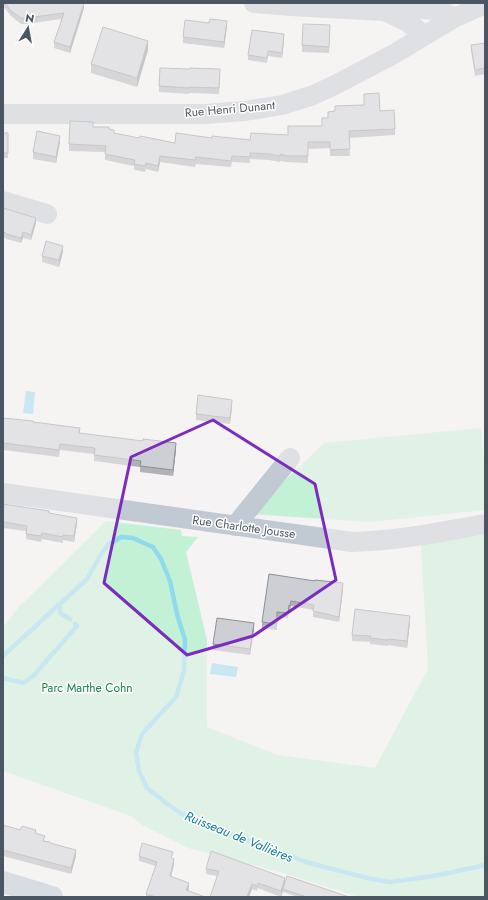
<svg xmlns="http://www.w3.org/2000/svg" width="488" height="900" viewBox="0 0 488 900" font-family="Jost,sans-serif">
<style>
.green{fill:#c3f1d5}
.water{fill:#90daee}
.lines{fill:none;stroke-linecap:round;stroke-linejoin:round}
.stream{stroke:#90daee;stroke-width:4.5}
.minor{stroke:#c1cad2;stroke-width:20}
.major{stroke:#b3c2d1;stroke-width:22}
.wall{fill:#b0b2b7}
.shaded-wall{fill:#909195}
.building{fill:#cdcfd5;stroke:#909195}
.marked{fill:none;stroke:#7b2cbf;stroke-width:3;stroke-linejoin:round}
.labels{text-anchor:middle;stroke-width:3;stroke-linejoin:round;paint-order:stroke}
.street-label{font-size:12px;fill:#4a5661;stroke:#fff}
.park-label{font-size:12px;fill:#17864f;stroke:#fff}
.water-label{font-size:13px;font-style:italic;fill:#0c7c9b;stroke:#fff}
</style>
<rect width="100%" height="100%" fill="#f5f3f3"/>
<path class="green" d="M 481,428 L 485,475 L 485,510 L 370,522 L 250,514 L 324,443 Z
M 106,521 L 181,530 L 182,536 L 198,537 L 186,552 L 207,640 L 207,727 L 277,755 L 375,768 L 428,669 L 421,545 L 485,531 L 485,897 L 359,897 L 280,872 L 188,848 L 142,825 L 131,816 L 3,771 L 3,624 L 6,624 L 18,608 Z"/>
<path class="water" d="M 26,391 L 35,392 L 33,414 L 23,413 Z
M 212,663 L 238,667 L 236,677 L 210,674 Z"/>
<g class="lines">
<path class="stream" d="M 60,604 L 60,613 L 70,619
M 3,656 L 87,579 L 100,556 L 108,545 L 121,537 L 133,538 L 146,544 L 153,547 L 161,559 L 170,581 L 177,614 L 185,640 L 184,671 L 176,697 L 142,734 L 136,752 L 139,771 L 147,788 L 166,803 L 182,814 L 239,837 L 267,847 L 306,862 L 367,878 L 390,882 L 434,876 L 485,865
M 3,678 L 24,683 L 34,675 L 77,626 L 75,624"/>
<path class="minor" d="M 254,3 L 291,6 L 384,11 L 414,8 L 442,11 L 454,18
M 384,11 C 399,18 412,22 423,36
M 3,114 L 205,114 L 245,111 L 282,105 L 311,96 L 335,85 L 394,54 L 454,18 L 485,4
M 3,201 L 47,214
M 3,493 L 352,542 C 397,541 441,532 485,524
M 235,526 L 290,458"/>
<path class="major" d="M 3,882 L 52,897"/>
</g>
<path class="wall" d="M 3,3 L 84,3 L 84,8 L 70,53 L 54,48 L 54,42 L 62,19 L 26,24 L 21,24 L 11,16 L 3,6 Z
M 227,26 L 224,48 L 183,43 L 183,37 Z
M 330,32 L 329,53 L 302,52 L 302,45 Z
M 284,40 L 282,58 L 268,56 L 267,63 L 248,60 L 248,55 Z
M 485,43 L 485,74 L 475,76 L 471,51 L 471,45 Z
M 148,50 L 137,87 L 91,73 L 91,64 Z
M 220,75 L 219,94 L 189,93 L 189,94 L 159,92 L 159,86 Z
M 364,94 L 380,111 L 395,129 L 395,135 L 349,138 L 350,156 L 330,156 L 330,148 L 308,149 L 308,163 L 287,162 L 280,161 L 280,162 L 269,160 L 250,159 L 250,163 L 232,162 L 231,167 L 196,164 L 195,167 L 160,162 L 158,172 L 146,169 L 145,172 L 134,170 L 134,166 L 105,160 L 105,152 L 69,151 L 69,144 L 93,127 L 109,129 L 114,133 L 139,138 L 175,143 L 212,138 L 250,140 L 288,135 L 322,126 L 328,118 L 335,111 L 335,106 L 364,105 Z
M 3,133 L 8,133 L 8,158 L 3,158 Z
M 60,142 L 56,163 L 33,159 L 33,152 Z
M 3,208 L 36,223 L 31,240 L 23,238 L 21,243 L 6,239 L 6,238 L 3,237 Z
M 63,252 L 59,267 L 42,262 L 42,256 Z
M 232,406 L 230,424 L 196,420 L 196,414 Z
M 3,418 L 33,422 L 80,433 L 176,449 L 173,476 L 140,472 L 140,467 L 94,461 L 94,454 L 60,450 L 59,457 L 3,450 Z
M 3,504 L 49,514 L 77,523 L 74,542 L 63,540 L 63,543 L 42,539 L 41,542 L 26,539 L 26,531 L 3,528 Z
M 269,574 L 343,589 L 339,622 L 313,617 L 313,610 L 291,606 L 290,611 L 289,611 L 288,618 L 277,617 L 277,630 L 262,628 L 262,622 Z
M 410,622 L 407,648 L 388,645 L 388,646 L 370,644 L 370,642 L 352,641 L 352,635 Z
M 254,629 L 250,655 L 213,650 L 213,644 Z
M 3,825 L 36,834 L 45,841 L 76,856 L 71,874 L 3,856 Z
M 139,856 L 173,858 L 172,859 L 174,864 L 171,876 L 189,888 L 188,891 L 205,897 L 146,897 L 146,894 L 156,866 L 139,861 Z
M 206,869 L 285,881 L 349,897 L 298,897 L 283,892 L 283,891 L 281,897 L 258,888 L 257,891 L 252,889 L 249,897 L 210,897 L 217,876 L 206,874 Z"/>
<path class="shaded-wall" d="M 84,3 L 84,8 L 70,53 L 70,47 Z
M 227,21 L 227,26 L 224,48 L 224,42 Z
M 284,34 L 284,40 L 282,58 L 282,53 Z
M 148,41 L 148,50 L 137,87 L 137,78 Z
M 60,136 L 60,142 L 56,163 L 56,157 Z
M 160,156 L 160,162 L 158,172 L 158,166 Z
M 36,218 L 36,223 L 31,240 L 31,235 Z
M 23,232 L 23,238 L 21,243 L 21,238 Z
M 63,246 L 63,252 L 59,267 L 59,260 Z
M 232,400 L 232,406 L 230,424 L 230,418 Z
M 176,443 L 176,449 L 173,476 L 173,470 Z
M 77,518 L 77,523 L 74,542 L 74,536 Z
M 343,583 L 343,589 L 339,622 L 339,617 Z
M 410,616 L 410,622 L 407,648 L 407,641 Z
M 254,623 L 254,629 L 250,655 L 250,649 Z
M 76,850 L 76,856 L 71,874 L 71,868 Z
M 174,859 L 174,864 L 170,881 L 170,876 Z
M 285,878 L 285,883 L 283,889 L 283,891 L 281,897 L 281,891 Z
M 189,883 L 189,888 L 186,896 L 186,890 Z
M 252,884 L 252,889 L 249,897 L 247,897 Z"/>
<path class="building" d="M 5,3 L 84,3 L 70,47 L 54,42 L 64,13 L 26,18 L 21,18 L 11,11 Z
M 210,19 L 227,21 L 224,42 L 183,37 L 185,20 L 209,23 Z
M 303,24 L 330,25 L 329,47 L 302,45 Z
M 103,27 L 148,41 L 137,78 L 91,64 Z
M 252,30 L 284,34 L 282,53 L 268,51 L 267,58 L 248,55 Z
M 485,43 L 485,68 L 475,70 L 471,45 Z
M 160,68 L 190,69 L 190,68 L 220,69 L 219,88 L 189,87 L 189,88 L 159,86 Z
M 379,93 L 380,111 L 394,110 L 395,129 L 349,131 L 350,149 L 330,150 L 330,142 L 308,142 L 308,156 L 287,156 L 280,154 L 280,156 L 269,154 L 250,153 L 250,157 L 232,156 L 231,161 L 196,157 L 195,160 L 160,156 L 158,166 L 146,163 L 145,166 L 134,164 L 135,160 L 105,154 L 106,146 L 69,144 L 70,121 L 93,122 L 93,127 L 109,127 L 109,129 L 114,130 L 114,133 L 139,138 L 140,136 L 175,143 L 176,133 L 212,138 L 212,136 L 250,140 L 251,133 L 288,135 L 288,126 L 322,126 L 322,118 L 328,118 L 328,112 L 335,111 L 335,106 L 364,105 L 364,94 Z
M 37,131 L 60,136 L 56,157 L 33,152 Z
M 3,133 L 8,133 L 8,153 L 3,153 Z
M 3,208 L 36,218 L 31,235 L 23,232 L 21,238 L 6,234 L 6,233 L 3,232 Z
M 46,241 L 63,246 L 59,260 L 42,256 Z
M 198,395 L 232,400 L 230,418 L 196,414 Z
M 3,418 L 33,421 L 33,422 L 80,428 L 79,433 L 143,441 L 143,439 L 176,443 L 173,470 L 140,466 L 141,461 L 94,455 L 95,448 L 60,444 L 59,450 L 3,443 Z
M 3,504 L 49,511 L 49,513 L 77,518 L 74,536 L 63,535 L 63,537 L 42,533 L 41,536 L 26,534 L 27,526 L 3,522 Z
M 269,574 L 315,581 L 315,580 L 343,583 L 339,617 L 313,611 L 314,605 L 291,601 L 290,606 L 289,605 L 288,613 L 277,612 L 277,624 L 262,622 Z
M 355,609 L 410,616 L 407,641 L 388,639 L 388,640 L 370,638 L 371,636 L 352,635 Z
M 217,618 L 254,623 L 250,649 L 213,644 Z
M 3,825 L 20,830 L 22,826 L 36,830 L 35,833 L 45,836 L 43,841 L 50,842 L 50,843 L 76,850 L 71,868 L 3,850 Z
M 142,843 L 173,852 L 171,858 L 174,859 L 170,876 L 189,883 L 186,890 L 205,897 L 156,897 L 146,894 L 157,862 L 139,856 Z
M 211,851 L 285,878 L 281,891 L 258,883 L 257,886 L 252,884 L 247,897 L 210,897 L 219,871 L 206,869 Z
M 287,876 L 349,897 L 307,897 L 283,889 Z"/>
<path d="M0 0H488V900H0ZM 213,420 L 315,484 L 336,580 L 253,636 L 187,655 L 104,583 L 131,457 Z" fill="#f5f3f3" fill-opacity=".55" fill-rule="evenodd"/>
<path class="marked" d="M 213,420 L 315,484 L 336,580 L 253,636 L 187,655 L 104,583 L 131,457 Z"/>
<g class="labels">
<g class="street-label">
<text transform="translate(230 109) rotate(-5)" y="4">Rue Henri Dunant</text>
<text transform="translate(244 527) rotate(8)" y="4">Rue Charlotte Jousse</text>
</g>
<g class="park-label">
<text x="87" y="692">Parc Marthe Cohn</text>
</g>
<g class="water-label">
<text transform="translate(239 836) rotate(22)" y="5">Ruisseau de Vallières</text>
</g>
</g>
<rect width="488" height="900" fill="none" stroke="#4a5661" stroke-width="8"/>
<g transform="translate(28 28) rotate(11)" stroke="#ffffff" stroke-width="3" paint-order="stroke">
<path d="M0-3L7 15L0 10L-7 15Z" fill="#4a5661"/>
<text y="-6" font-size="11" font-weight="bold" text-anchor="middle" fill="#4a5661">N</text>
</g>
</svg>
